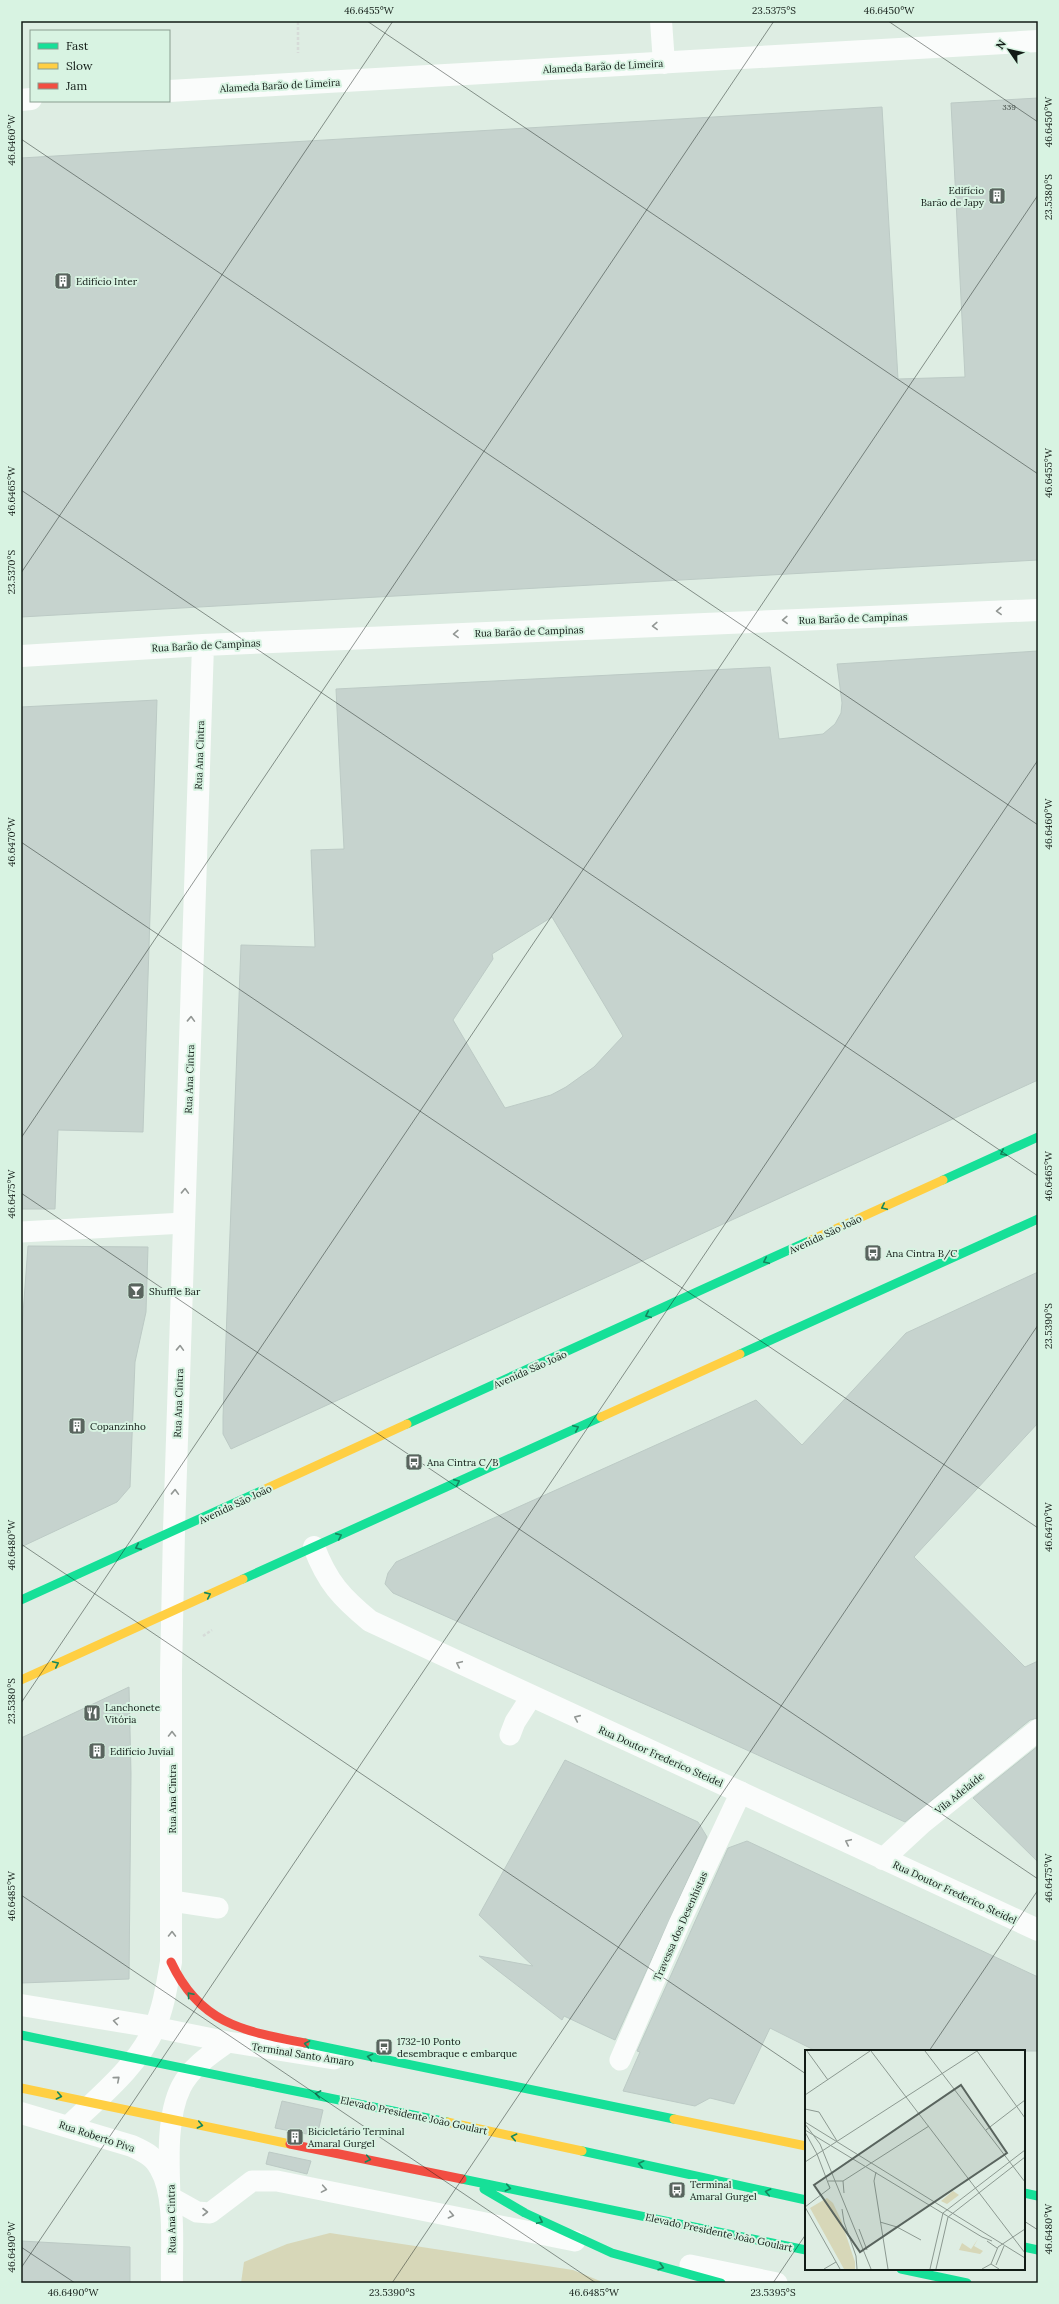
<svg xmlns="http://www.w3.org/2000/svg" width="1059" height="2304" viewBox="0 0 1059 2304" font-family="Lora,serif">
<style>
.green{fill:#d7d7b8}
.building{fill:#c6d3ce;stroke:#bccac5;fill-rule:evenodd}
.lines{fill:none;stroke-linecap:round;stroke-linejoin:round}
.path{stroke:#d6dbd8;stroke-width:2.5;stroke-dasharray:3 2;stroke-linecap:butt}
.lane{stroke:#fafcfb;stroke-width:21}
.street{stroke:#fafcfb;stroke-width:22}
.fast{stroke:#16e098;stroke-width:9}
.slow{stroke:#ffcf43;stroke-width:9}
.jam{stroke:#f24e42;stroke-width:9}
.oneway{stroke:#929794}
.oneway2{stroke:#14875e}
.ticks{fill:none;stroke:#121b16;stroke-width:1;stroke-opacity:0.45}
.labels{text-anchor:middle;stroke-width:4;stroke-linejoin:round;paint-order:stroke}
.number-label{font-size:8px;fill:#404a45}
.street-label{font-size:10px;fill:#121b16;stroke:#d8f3e2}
.poi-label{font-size:10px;fill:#121b16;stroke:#d8f3e2;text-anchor:start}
.inset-road{fill:none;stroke:#8c9991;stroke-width:1}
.view{fill:#59645e;fill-opacity:0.15;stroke:#59645e;stroke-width:2}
.inset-edge{fill:none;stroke:#121b16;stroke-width:2}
.neatline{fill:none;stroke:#121b16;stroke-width:1.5}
.ticks-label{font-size:10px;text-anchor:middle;fill:#121b16}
</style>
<rect width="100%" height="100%" fill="#deede3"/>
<path class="green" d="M 330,2233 L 573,2270 L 605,2283 L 241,2283 L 244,2262 L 287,2244 Z"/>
<path class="building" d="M 1038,98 L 1038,560 L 21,617 L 21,158 L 882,107 L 898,379 L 965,377 L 951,103 Z
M 1038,651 L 1038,1080 L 231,1449 L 223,1434 L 223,1417 L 241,945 L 315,947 L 311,850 L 344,849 L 336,689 L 770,667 L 779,739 L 823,734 L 835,724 L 841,713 L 842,703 L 837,664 ZM 552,917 L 623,1036 L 594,1067 L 566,1087 L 551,1095 L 505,1108 L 453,1020 L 493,959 L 492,954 Z
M 157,700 L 143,1132 L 58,1130 L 55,1209 L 21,1209 L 21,707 Z
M 28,1246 L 148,1247 L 146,1312 L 135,1362 L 130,1487 L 117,1502 L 21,1547 L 21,1341 Z
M 1038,1272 L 1038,1423 L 914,1557 L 1025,1667 L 1038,1661 L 1038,1718 L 1030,1720 L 905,1822 L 683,1721 L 393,1593 L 385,1584 L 388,1573 L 396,1562 L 756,1400 L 802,1445 L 906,1333 Z
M 129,1687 L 131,1774 L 129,1979 L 21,1983 L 21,1738 Z
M 1038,1746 L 1038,1862 L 973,1798 Z
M 565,1760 L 698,1822 L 707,1837 L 615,2040 L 564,2016 L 562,2020 L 479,1956 L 533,1966 L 479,1915 Z
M 747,1841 L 1038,1977 L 1038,2051 L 816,2051 L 770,2028 L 734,2104 L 710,2098 L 695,2106 L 623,2091 L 640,2052 L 637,2051 L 728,1848 Z
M 282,2101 L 323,2110 L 317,2136 L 275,2128 Z
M 269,2152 L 311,2161 L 307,2174 L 266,2164 Z
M 21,2241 L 130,2247 L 130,2283 L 21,2283 Z"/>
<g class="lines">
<path class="path" d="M 298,22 L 298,53
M 203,1636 L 212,1630"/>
<path class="lane" d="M 21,1232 L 184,1223
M 510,1735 L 515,1722 L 531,1697
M 172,1901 L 218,1908
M 154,2027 L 228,2042 L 334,2059
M 228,2042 C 211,2054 191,2067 181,2087 C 166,2117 169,2164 170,2197 L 197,2212 L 210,2213 L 252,2181 L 277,2181 L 575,2241
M 620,2060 L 679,1924 L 741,1792
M 690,2265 L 777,2283"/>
<path class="street" d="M 661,21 L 664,63
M 169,91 L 1038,41
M 21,100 L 31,99
M 21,656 L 203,645 L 1038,610
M 314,1547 C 327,1582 342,1598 370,1621 L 1038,1930
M 883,1859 L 922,1823 L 1038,1730
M 21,2005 L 154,2027
M 21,2113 L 132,2146 C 143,2151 154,2156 160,2168 C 177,2197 171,2249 172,2283
M 69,2126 C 100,2096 137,2067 155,2027 C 164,2006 167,1984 171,1962 L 171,1671 L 174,1531 L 203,645"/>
<path class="fast" d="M 943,1180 L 1038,1137
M 740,1354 L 1038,1219
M 407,1424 L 811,1240
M 243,1579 L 601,1417
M 21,1600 L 263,1490
M 21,2035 L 447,2122
M 305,2043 L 674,2119
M 582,2151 L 806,2200
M 462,2179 L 806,2250
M 484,2189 L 525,2213 L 612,2253 L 721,2283
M 1024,2193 L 1038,2196
M 1024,2247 L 1038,2250
M 901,2269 L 967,2283"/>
<path class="slow" d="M 811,1240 L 943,1180
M 601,1417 L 740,1354
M 263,1490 L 407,1424
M 21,1680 L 243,1579
M 21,2088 L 290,2144
M 674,2119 L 806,2146
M 447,2122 L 582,2151"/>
<path class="jam" d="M 171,1962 C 200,2024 243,2031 305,2043
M 290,2144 L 462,2179"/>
</g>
<defs><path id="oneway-chevron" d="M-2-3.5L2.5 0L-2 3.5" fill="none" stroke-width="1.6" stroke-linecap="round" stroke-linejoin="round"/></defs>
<g class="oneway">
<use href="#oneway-chevron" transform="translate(999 611) rotate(178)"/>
<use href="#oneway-chevron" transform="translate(785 620) rotate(178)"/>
<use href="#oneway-chevron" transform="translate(655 626) rotate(178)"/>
<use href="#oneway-chevron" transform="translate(456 634) rotate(178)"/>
<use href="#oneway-chevron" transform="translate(191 1019) rotate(-88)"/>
<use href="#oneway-chevron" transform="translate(185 1191) rotate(-88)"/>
<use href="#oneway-chevron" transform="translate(180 1348) rotate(-88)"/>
<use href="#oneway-chevron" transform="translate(175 1492) rotate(-88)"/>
<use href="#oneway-chevron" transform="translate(459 1664) rotate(-155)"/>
<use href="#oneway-chevron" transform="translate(577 1718) rotate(-156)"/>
<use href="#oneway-chevron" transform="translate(172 1734) rotate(-90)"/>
<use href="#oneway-chevron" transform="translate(848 1842) rotate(-155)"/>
<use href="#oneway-chevron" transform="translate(172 1934) rotate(-89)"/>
<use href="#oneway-chevron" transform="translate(116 2021) rotate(-171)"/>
<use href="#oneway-chevron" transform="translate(117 2079) rotate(-41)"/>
<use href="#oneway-chevron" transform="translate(324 2189) rotate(10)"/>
<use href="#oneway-chevron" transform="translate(205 2212)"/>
<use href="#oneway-chevron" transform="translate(451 2215) rotate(12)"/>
</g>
<g class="oneway2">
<use href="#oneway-chevron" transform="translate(1003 1153) rotate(155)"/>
<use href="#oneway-chevron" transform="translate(884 1207) rotate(155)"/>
<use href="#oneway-chevron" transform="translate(766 1261) rotate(155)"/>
<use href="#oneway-chevron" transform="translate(648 1315) rotate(156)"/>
<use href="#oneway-chevron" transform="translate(576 1428) rotate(-24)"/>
<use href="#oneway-chevron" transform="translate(457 1482) rotate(-24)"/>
<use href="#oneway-chevron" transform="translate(339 1536) rotate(-24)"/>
<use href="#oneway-chevron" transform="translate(138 1547) rotate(156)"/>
<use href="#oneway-chevron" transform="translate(208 1595) rotate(-24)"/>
<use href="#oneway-chevron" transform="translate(56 1664) rotate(-25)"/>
<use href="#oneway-chevron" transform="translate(190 1995) rotate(-131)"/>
<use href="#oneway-chevron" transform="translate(307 2044) rotate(-169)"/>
<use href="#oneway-chevron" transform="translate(370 2057) rotate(-168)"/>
<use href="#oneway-chevron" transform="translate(318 2094) rotate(-169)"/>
<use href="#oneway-chevron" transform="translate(59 2096) rotate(12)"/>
<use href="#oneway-chevron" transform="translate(200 2125) rotate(12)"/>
<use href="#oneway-chevron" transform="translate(514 2137) rotate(-168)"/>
<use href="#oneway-chevron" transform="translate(368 2159) rotate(12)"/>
<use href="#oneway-chevron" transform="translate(641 2164) rotate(-168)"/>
<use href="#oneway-chevron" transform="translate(508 2188) rotate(12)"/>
<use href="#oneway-chevron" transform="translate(768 2192) rotate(-168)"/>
<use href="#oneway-chevron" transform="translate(540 2221) rotate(25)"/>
<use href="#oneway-chevron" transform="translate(661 2267) rotate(16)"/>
</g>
<path class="ticks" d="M 367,21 L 1038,474M 888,21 L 1038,122M 21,139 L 1038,825M 21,490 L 1038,1176M 21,573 L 393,21M 21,842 L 1038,1528M 21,1138 L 774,21M 21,1193 L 1038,1879M 21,1544 L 806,2074M 21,1703 L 1038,195M 21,1895 L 596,2283M 929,2051 L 1038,1890M 1024,2221 L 1038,2230M 21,2247 L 75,2283M 21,2268 L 1038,760M 392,2283 L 1038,1325M 773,2283 L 806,2234"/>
<defs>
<g id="building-square" transform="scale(0.9)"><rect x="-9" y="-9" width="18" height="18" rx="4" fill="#59645e" stroke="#d8f3e2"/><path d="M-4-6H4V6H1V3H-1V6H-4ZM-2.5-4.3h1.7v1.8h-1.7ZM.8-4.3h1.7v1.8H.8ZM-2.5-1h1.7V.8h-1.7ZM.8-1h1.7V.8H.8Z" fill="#fff"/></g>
<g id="bus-square" transform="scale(0.9)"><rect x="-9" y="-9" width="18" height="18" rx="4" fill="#59645e" stroke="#d8f3e2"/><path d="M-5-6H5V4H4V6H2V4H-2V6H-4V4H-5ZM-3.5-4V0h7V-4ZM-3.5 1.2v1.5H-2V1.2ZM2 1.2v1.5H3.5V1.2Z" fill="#fff"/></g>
<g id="bar-square" transform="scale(0.9)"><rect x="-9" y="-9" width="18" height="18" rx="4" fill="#59645e" stroke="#d8f3e2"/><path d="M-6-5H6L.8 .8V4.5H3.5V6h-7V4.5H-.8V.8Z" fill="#fff"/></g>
<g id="restaurant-square" transform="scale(0.9)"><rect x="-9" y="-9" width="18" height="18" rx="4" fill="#59645e" stroke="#d8f3e2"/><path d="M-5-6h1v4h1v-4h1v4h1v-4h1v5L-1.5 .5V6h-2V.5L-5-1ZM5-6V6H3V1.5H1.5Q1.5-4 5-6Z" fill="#fff"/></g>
</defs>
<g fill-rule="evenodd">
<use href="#building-square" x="997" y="196"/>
<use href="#building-square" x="63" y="281"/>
<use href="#bus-square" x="873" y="1253"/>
<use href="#bar-square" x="136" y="1291"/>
<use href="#building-square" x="77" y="1426"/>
<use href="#bus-square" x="414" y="1462"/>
<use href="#restaurant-square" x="92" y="1713"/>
<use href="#building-square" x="97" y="1751"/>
<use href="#bus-square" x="384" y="2047"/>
<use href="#building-square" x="295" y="2137"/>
<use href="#bus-square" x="677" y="2190"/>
</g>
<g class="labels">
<g class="number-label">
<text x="1009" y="110">339</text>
</g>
<g class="street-label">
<text transform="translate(603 66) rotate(-3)" y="4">Alameda Barão de Limeira</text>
<text transform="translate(280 85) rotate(-3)" y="4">Alameda Barão de Limeira</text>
<text transform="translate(853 618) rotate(-2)" y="4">Rua Barão de Campinas</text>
<text transform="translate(529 631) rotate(-2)" y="4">Rua Barão de Campinas</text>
<text transform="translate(206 645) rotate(-3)" y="4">Rua Barão de Campinas</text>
<text transform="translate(199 755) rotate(-88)" y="4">Rua Ana Cintra</text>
<text transform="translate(189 1079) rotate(-88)" y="4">Rua Ana Cintra</text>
<text transform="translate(825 1234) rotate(-25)" y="4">Avenida São João</text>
<text transform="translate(530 1369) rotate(-24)" y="4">Avenida São João</text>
<text transform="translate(178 1403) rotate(-88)" y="4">Rua Ana Cintra</text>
<text transform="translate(235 1504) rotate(-25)" y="4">Avenida São João</text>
<text transform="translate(661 1756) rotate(24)" y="4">Rua Doutor Frederico Steidel</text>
<text transform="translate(959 1793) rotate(-39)" y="4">Vila Adelaíde</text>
<text transform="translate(172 1799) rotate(-90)" y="4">Rua Ana Cintra</text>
<text transform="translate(955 1892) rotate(25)" y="4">Rua Doutor Frederico Steidel</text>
<text transform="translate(680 1926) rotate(-66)" y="4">Travessa dos Desenhistas</text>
<text transform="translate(303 2054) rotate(9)" y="4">Terminal Santo Amaro</text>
<text transform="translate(414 2115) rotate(12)" y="4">Elevado Presidente João Goulart</text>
<text transform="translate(97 2136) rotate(18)" y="4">Rua Roberto Piva</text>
<text transform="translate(171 2219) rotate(-91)" y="4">Rua Ana Cintra</text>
<text transform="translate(719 2232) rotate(12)" y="4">Elevado Presidente João Goulart</text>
</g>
<g class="poi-label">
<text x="984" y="194" text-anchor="end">Edifício<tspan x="984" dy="12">Barão de Japy</tspan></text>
<text x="76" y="285">Edifício Inter</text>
<text x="886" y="1257">Ana Cintra B/C</text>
<text x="149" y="1295">Shuffle Bar</text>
<text x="90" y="1430">Copanzinho</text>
<text x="427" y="1466">Ana Cintra C/B</text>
<text x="105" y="1711">Lanchonete<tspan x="105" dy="12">Vitória</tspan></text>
<text x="110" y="1755">Edifício Juvial</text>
<text x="397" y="2045">1732-10 Ponto<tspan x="397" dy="12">desembraque e embarque</tspan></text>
<text x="308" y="2135">Bicicletário Terminal<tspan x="308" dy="12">Amaral Gurgel</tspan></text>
<text x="690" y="2188">Terminal<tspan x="690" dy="12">Amaral Gurgel</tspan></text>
</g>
</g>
<g transform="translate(805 2050)">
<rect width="220" height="220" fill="#deede3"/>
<path d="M 148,141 L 154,145 L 142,154 L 136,151 ZM 22,148 L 28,153 L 36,170 L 50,212 L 50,219 L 39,219 L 5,158 ZM 173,189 L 169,196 L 178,201 L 175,204 L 154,200 L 157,193 L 166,199 Z" fill="#d7d7b8"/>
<path class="inset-road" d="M 2,1 L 23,30M 66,1 L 220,203M 120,1 L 220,132M 172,1 L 220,68M 0,45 L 65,1M 0,59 L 14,62 L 32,91M 0,72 L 220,208M 0,74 L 15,94 L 66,219M 0,80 L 177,187 L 187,191M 181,80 L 220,50M 0,82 L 12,104M 0,112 L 172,1M 71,122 L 69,131 L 83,219M 23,131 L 38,131 L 124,76M 38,131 L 39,143M 0,157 L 25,138 L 12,104M 0,157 L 35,219M 37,159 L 39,172 L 51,206 L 52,219M 75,172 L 92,177 L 116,190M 54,179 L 62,200M 182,191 L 192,198M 186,214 L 193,197 L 220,179M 191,215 L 199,196M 19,219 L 31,212M 125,219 L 138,163 L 220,100M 131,219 L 143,167 L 220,107M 177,219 L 186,214 L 194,219"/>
<path class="view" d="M 156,35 L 202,103 L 55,202 L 9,135 Z"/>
<rect width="220" height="220" class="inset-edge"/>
</g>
<rect width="1059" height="2304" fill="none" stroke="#d8f3e2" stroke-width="44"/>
<rect x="30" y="30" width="140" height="72" fill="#d8f3e2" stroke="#899d90"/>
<rect x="38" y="43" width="20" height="6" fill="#16e098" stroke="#899d90"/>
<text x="66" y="50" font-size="12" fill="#121b16">Fast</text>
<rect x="38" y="63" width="20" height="6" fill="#ffcf43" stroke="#899d90"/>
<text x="66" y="70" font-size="12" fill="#121b16">Slow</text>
<rect x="38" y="83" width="20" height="6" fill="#f24e42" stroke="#899d90"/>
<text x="66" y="90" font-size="12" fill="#121b16">Jam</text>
<g transform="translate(1009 50) rotate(304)" stroke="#d8f3e2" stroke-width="3" paint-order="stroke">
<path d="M0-3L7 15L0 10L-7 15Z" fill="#121b16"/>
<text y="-6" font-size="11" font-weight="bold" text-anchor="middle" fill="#121b16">N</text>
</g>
<rect x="22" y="22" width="1015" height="2260" class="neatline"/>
<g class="ticks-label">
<text x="369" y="14">46.6455°W</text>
<text x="774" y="14">23.5375°S</text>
<text x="889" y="14">46.6450°W</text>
<text transform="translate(1048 122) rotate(-90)" y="4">46.6450°W</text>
<text transform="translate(11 140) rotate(-90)" y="4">46.6460°W</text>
<text transform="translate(1048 197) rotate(-90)" y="4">23.5380°S</text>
<text transform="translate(1048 473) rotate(-90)" y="4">46.6455°W</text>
<text transform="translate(11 491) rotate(-90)" y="4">46.6465°W</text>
<text transform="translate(11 572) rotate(-90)" y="4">23.5370°S</text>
<text transform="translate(1048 824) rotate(-90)" y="4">46.6460°W</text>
<text transform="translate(11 842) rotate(-90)" y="4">46.6470°W</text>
<text transform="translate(1048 1176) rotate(-90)" y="4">46.6465°W</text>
<text transform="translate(11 1194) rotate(-90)" y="4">46.6475°W</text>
<text transform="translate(1048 1326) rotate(-90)" y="4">23.5390°S</text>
<text transform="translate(1048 1527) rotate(-90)" y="4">46.6470°W</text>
<text transform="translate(11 1545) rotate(-90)" y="4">46.6480°W</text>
<text transform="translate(11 1701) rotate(-90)" y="4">23.5380°S</text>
<text transform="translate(1048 1878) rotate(-90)" y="4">46.6475°W</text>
<text transform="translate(11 1896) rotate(-90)" y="4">46.6485°W</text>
<text transform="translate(1048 2229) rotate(-90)" y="4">46.6480°W</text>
<text transform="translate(11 2247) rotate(-90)" y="4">46.6490°W</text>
<text x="73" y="2296">46.6490°W</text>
<text x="392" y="2296">23.5390°S</text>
<text x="594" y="2296">46.6485°W</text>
<text x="773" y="2296">23.5395°S</text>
</g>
</svg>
